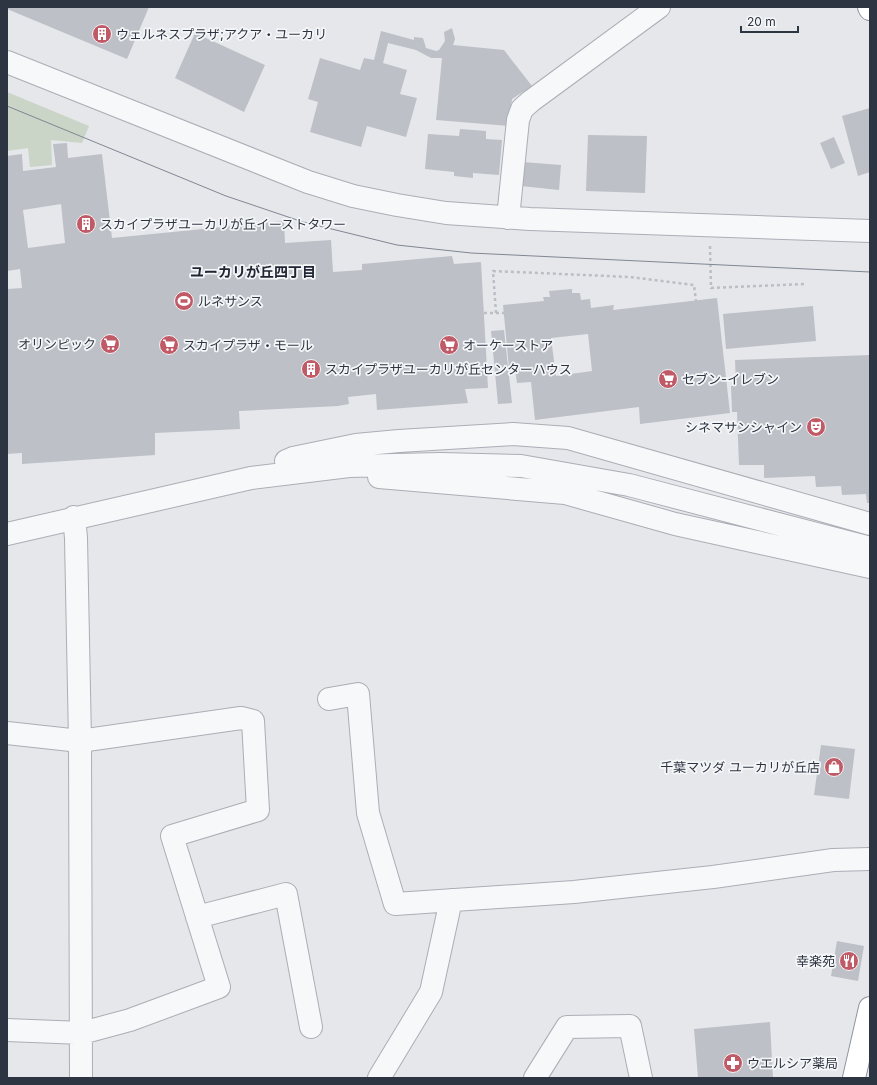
<svg xmlns="http://www.w3.org/2000/svg" width="877" height="1085" viewBox="0 0 877 1085" font-family="Inter,'Noto Sans JP',sans-serif">
<style>
.green{fill:#cad4c7}
.building{fill:#bdc0c7;fill-rule:evenodd}
.lines{fill:none;stroke-linecap:round;stroke-linejoin:round}
.minor-casing{stroke:#aaaeb5;stroke-width:24}
.highway-casing{stroke:#8e95a0;stroke-width:24}
.path{stroke:#bbbec3;stroke-width:2.5;stroke-dasharray:3 3;stroke-linecap:butt}
.minor{stroke:#f7f8fa;stroke-width:22}
.highway{stroke:#fff;stroke-width:22}
.tram{stroke:#808793;stroke-width:1}
.labels{text-anchor:middle;stroke-width:3.5;stroke-linejoin:round;paint-order:stroke}
.poi-label{font-size:13px;fill:#2e3542;stroke:#f5f6f8;text-anchor:start}
.neighbourhood-label{font-size:14px;font-weight:bold;fill:#202633;stroke:#f5f6f8}
</style>
<rect width="100%" height="100%" fill="#e5e7eb"/>
<path class="green" d="M 7,92 L 89,126 L 82,143 L 51,140 L 52,165 L 30,167 L 28,148 L 7,151 Z"/>
<path class="building" d="M 7,7 L 149,7 L 127,59 L 7,9 Z
M 452,28 L 455,39 L 453,45 L 504,50 L 532,86 L 512,99 L 509,126 L 436,120 L 442,58 L 431,58 L 416,50 L 388,43 L 383,63 L 407,70 L 400,94 L 417,98 L 406,137 L 367,126 L 361,147 L 310,132 L 318,102 L 308,99 L 320,58 L 360,70 L 364,58 L 374,60 L 381,31 L 414,40 L 414,37 L 423,38 L 426,48 L 436,51 L 439,50 L 445,41 L 444,32 Z
M 195,33 L 265,65 L 244,112 L 175,78 Z
M 870,108 L 870,172 L 858,176 L 842,116 Z
M 460,129 L 486,131 L 486,139 L 502,140 L 499,175 L 473,173 L 473,178 L 454,176 L 454,172 L 425,169 L 428,134 L 459,136 Z
M 588,135 L 647,136 L 645,193 L 586,191 Z
M 834,137 L 845,163 L 831,169 L 820,143 Z
M 67,143 L 68,158 L 102,154 L 112,238 L 284,221 L 285,243 L 331,240 L 333,272 L 362,270 L 362,264 L 452,256 L 454,264 L 481,262 L 488,388 L 465,389 L 468,403 L 377,410 L 376,394 L 348,397 L 349,404 L 338,406 L 239,411 L 240,429 L 155,433 L 155,455 L 22,464 L 22,453 L 7,454 L 7,289 L 22,288 L 20,269 L 7,271 L 7,156 L 22,154 L 23,171 L 56,167 L 53,144 ZM 61,204 L 65,243 L 28,248 L 23,210 Z
M 523,162 L 561,165 L 559,190 L 521,186 Z
M 572,289 L 572,293 L 580,293 L 581,300 L 590,299 L 591,308 L 614,305 L 613,310 L 717,298 L 730,413 L 640,424 L 639,407 L 535,420 L 531,382 L 517,383 L 515,368 L 509,368 L 503,305 L 544,301 L 543,297 L 550,297 L 549,291 ZM 588,334 L 592,371 L 556,376 L 551,338 Z
M 813,306 L 816,341 L 726,349 L 723,314 Z
M 504,330 L 512,403 L 498,404 L 491,331 Z
M 870,355 L 870,503 L 867,503 L 866,494 L 842,495 L 841,486 L 816,487 L 815,476 L 764,478 L 764,465 L 739,465 L 737,412 L 732,412 L 731,386 L 736,385 L 735,360 Z
M 821,745 L 855,749 L 849,799 L 814,795 Z
M 837,941 L 864,946 L 858,981 L 831,976 Z
M 770,1022 L 773,1078 L 698,1078 L 694,1029 Z"/>
<g class="lines">
<g class="minor-casing">
<path id="minor" d="M 7,62 L 308,182 L 353,196 L 397,205 L 446,213 L 530,219 L 870,231
M 508,218 L 518,120 L 522,109 L 531,101 L 659,7
M 286,461 L 293,458 L 356,445 L 399,441 L 513,434 L 568,438 L 870,524
M 379,477 L 565,493 L 675,524 L 870,567
M 74,517 L 76,538 L 80,741 L 81,1078
M 7,534 L 251,478 L 349,466 L 441,464 L 521,466 L 629,485 L 870,548
M 329,699 L 358,694 L 368,813 L 395,904 L 574,892 L 713,877 L 833,860 L 870,859
M 7,733 L 80,741 L 241,718 L 253,721 L 258,810 L 172,836 L 219,987 L 130,1020 L 82,1033 L 7,1030
M 197,917 L 286,894 L 311,1027
M 379,1078 L 431,992 L 451,900
M 535,1078 L 567,1027 L 630,1026 L 641,1078"/>
</g>
<g class="highway-casing">
<path id="highway" d="M 869,7 L 870,9
M 854,1078 L 870,1008"/>
</g>
<path class="path" d="M 710,246 L 711,288 L 804,284
M 484,313 L 504,313
M 496,313 L 493,271 L 630,277 L 694,285 L 696,301"/>
<use href="#minor" class="minor"/>
<use href="#highway" class="highway"/>
<path class="tram" d="M 7,106 L 226,196 L 303,222 L 397,245 L 471,253 L 870,272"/>
</g>
<defs>
<g id="building-disc" transform="scale(1)"><circle r="9.5" fill="#c05a66" stroke="#f5f6f8"/><path d="M-4-6H4V6H1V3H-1V6H-4ZM-2.5-4.3h1.7v1.8h-1.7ZM.8-4.3h1.7v1.8H.8ZM-2.5-1h1.7V.8h-1.7ZM.8-1h1.7V.8H.8Z" fill="#fff"/></g>
<g id="stadium-disc" transform="scale(1)"><circle r="9.5" fill="#c05a66" stroke="#f5f6f8"/><path d="M0-5a6.5 5 0 1 0 0 10a6.5 5 0 1 0 0-10ZM-3.5-1.8h7v3.6h-7Z" fill="#fff"/></g>
<g id="supermarket-disc" transform="scale(1)"><circle r="9.5" fill="#c05a66" stroke="#f5f6f8"/><path d="M-6-5.5h2.5l.6 2H6L4.5 2H-2.5L-4.4-4H-6ZM-1.5 3.2a1.3 1.3 0 1 0 .1 0ZM3 3.2a1.3 1.3 0 1 0 .1 0Z" fill="#fff"/></g>
<g id="theatre-disc" transform="scale(1)"><circle r="9.5" fill="#c05a66" stroke="#f5f6f8"/><path d="M-5-5.5Q0-4 5-5.5V0Q5 5 0 6Q-5 5-5 0ZM-3.3-2.5H-1v1.5H-3.3ZM1-2.5H3.3v1.5H1ZM-2.8 1Q0 5.5 2.8 1Z" fill="#fff"/></g>
<g id="shop-disc" transform="scale(1)"><circle r="9.5" fill="#c05a66" stroke="#f5f6f8"/><path d="M-5-2.5h2.3a2.7 3.5 0 0 1 5.4 0H5L5.5 6h-11ZM-1.5-2.5h3a1.5 2.3 0 0 0-3 0Z" fill="#fff"/></g>
<g id="restaurant-disc" transform="scale(1)"><circle r="9.5" fill="#c05a66" stroke="#f5f6f8"/><path d="M-5-6h1v4h1v-4h1v4h1v-4h1v5L-1.5 .5V6h-2V.5L-5-1ZM5-6V6H3V1.5H1.5Q1.5-4 5-6Z" fill="#fff"/></g>
<g id="pharmacy-disc" transform="scale(1)"><circle r="9.5" fill="#c05a66" stroke="#f5f6f8"/><path d="M-2-6h4v4h4v4h-4v4h-4v-4h-4v-4h4Z" fill="#fff"/></g>
</defs>
<g fill-rule="evenodd">
<use href="#building-disc" x="102" y="34"/>
<use href="#building-disc" x="86" y="224"/>
<use href="#stadium-disc" x="184" y="301"/>
<use href="#supermarket-disc" x="110" y="344"/>
<use href="#supermarket-disc" x="169" y="345"/>
<use href="#supermarket-disc" x="449" y="345"/>
<use href="#building-disc" x="311" y="369"/>
<use href="#supermarket-disc" x="668" y="379"/>
<use href="#theatre-disc" x="816" y="427"/>
<use href="#shop-disc" x="834" y="767"/>
<use href="#restaurant-disc" x="849" y="961"/>
<use href="#pharmacy-disc" x="733" y="1063"/>
</g>
<g class="labels">
<g class="poi-label">
<text x="116" y="39">ウェルネスプラザ;アクア・ユーカリ</text>
<text x="100" y="229">スカイプラザユーカリが丘イーストタワー</text>
<text x="198" y="306">ルネサンス</text>
<text x="96" y="349" text-anchor="end">オリンピック</text>
<text x="183" y="350">スカイプラザ・モール</text>
<text x="463" y="350">オーケーストア</text>
<text x="325" y="374">スカイプラザユーカリが丘センターハウス</text>
<text x="682" y="384">セブン-イレブン</text>
<text x="802" y="432" text-anchor="end">シネマサンシャイン</text>
<text x="820" y="772" text-anchor="end">千葉マツダ ユーカリが丘店</text>
<text x="835" y="966" text-anchor="end">幸楽苑</text>
<text x="747" y="1068">ウエルシア薬局</text>
</g>
<g class="neighbourhood-label">
<text x="253" y="277">ユーカリが丘四丁目</text>
</g>
</g>
<rect width="877" height="1085" fill="none" stroke="#2e3542" stroke-width="16"/>
<path d="M741 26v6h57v-6" fill="none" stroke="#2e3542" stroke-width="2"/>
<text x="747" y="26" font-size="12" fill="#2e3542" stroke="#f5f6f8" stroke-width="3" paint-order="stroke">20 m</text>
</svg>
